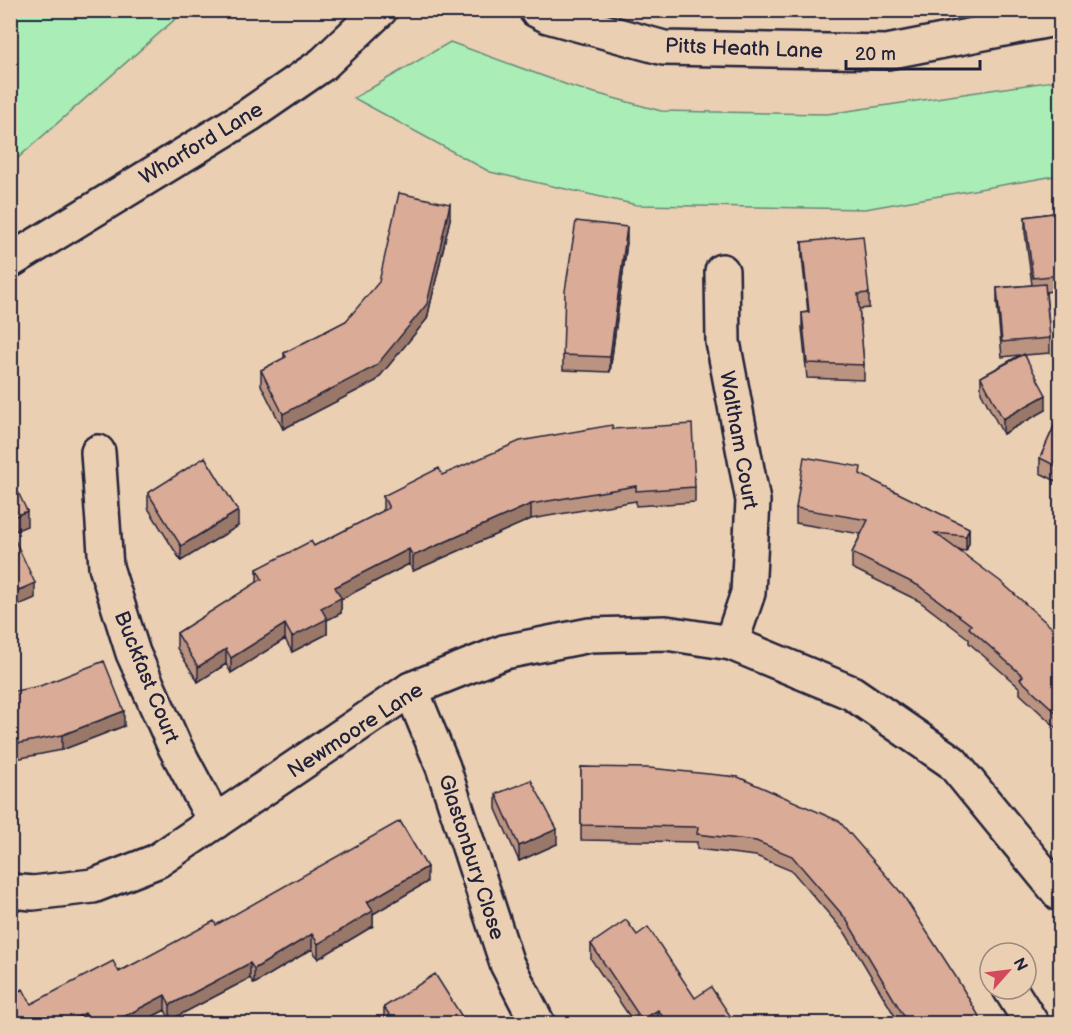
<svg xmlns="http://www.w3.org/2000/svg" width="1071" height="1034" viewBox="0 0 1071 1034" font-family="'Balsamiq Sans',sans-serif">
<style>
.green{fill:#abedb6;stroke:#668878;stroke-width:1.5}
.lines{fill:none;stroke-linecap:round;stroke-linejoin:round}
.minor-casing{stroke:#22223b;stroke-width:38}
.tertiary-casing{stroke:#22223b;stroke-width:38}
.minor{stroke:#ebcfb2;stroke-width:33}
.tertiary{stroke:#ebcfb2;stroke-width:33}
.wall{fill:#bb9381;stroke:#22223b;stroke-width:1.5}
.shaded-wall{fill:#997869;stroke:#22223b;stroke-width:1.5}
.building{fill:#daab96;stroke:#22223b;stroke-width:1.5}
.labels{text-anchor:middle;stroke-width:6;stroke-linejoin:round;paint-order:stroke}
.street-label{font-size:21px;fill:#22223b;stroke:#ebcfb2}
</style>
<rect width="100%" height="100%" fill="#ebcfb2"/>
<filter id="ink" filterUnits="userSpaceOnUse"><feTurbulence type="fractalNoise" baseFrequency=".0167" numOctaves="2"/><feDisplacementMap in="SourceGraphic" scale="12" xChannelSelector="R" yChannelSelector="G"/><feConvolveMatrix kernelMatrix="1 2 1 2 8 2 1 2 1" color-interpolation-filters="sRGB"/></filter>
<g filter="url(#ink)">
<path class="green" d="M 11,10 L 180,10 L 182,13 L 11,164 Z
M 450,42 L 573,87 L 661,111 L 827,114 L 1060,80 L 1060,175 L 865,209 L 637,205 L 490,172 L 354,98 Z"/>
<g class="lines">
<g class="minor-casing">
<path id="minor" d="M 722,271 L 723,342 L 753,501 L 748,593 L 731,643
M 98,452 L 106,567 L 133,653 L 175,747 L 215,822
M 411,689 L 443,767 L 507,964 L 538,1024
M 1010,989 L 1032,1024"/>
</g>
<g class="tertiary-casing">
<path id="tertiary" d="M 536,10 L 548,16 L 664,48 L 887,52 L 1060,18
M 10,261 L 249,115 L 323,64 L 380,10
M 10,891 L 33,893 L 93,886 L 157,861 L 411,689 L 504,652 L 590,635 L 666,633 L 731,643 L 852,693 L 952,762 L 1060,894"/>
</g>
<use href="#minor" class="minor"/>
<use href="#tertiary" class="tertiary"/>
</g>
<path class="wall" d="M 1060,212 L 1060,290 L 1046,292 L 1050,338 L 1050,353 L 1025,355 L 1046,410 L 1003,434 L 981,392 L 981,377 L 1020,355 L 1002,357 L 997,303 L 997,288 L 1032,285 L 1025,232 L 1025,217 Z
M 450,219 L 427,319 L 376,381 L 283,429 L 261,385 L 261,370 L 284,358 L 284,353 L 346,321 Z
M 627,242 L 610,372 L 563,370 L 563,355 Z
M 802,242 L 869,293 L 869,308 L 859,309 L 864,365 L 864,380 L 807,378 L 802,328 L 802,313 L 808,312 L 802,257 Z
M 1060,413 L 1060,483 L 1040,473 L 1040,458 Z
M 613,429 L 695,487 L 695,502 L 636,506 L 636,501 L 531,519 L 413,571 L 409,564 L 341,599 L 341,613 L 327,620 L 327,634 L 292,652 L 285,639 L 231,673 L 226,664 L 198,682 L 177,648 L 177,633 L 257,583 L 257,569 L 314,546 L 383,511 L 383,496 L 442,475 Z
M 861,475 L 969,528 L 969,543 L 966,551 L 959,550 L 1060,635 L 1060,731 L 1020,694 L 1020,688 L 969,643 L 969,639 L 919,601 L 852,568 L 852,553 L 861,534 L 796,523 L 796,508 Z
M 148,493 L 238,526 L 181,561 L 148,508 Z
M 10,692 L 124,726 L 62,750 L 10,760 Z
M 581,767 L 738,777 L 983,1023 L 899,1023 L 846,934 L 792,871 L 756,856 L 697,849 L 697,842 L 581,840 Z
M 496,794 L 557,844 L 519,861 L 496,809 Z
M 427,882 L 373,914 L 373,926 L 318,959 L 312,949 L 254,984 L 250,978 L 170,1020 L 165,1010 L 140,1023 L 10,1023 L 216,925 Z
M 637,935 L 695,998 L 735,1023 L 634,1023 L 591,959 L 591,944 Z
M 384,1007 L 466,1023 L 387,1023 L 384,1018 Z"/>
<path class="shaded-wall" d="M 450,204 L 450,219 L 427,319 L 376,381 L 283,429 L 283,414 Z
M 627,227 L 627,242 L 610,372 L 610,357 Z
M 1046,395 L 1046,410 L 1003,434 L 1003,419 Z
M 531,504 L 531,519 L 413,571 L 413,556 Z
M 27,511 L 27,526 L 10,533 L 10,518 Z
M 238,511 L 238,526 L 181,561 L 181,546 Z
M 969,528 L 969,543 L 966,551 L 966,536 Z
M 409,549 L 409,564 L 341,599 L 341,613 L 327,620 L 327,634 L 292,652 L 292,637 L 321,608 L 335,587 Z
M 35,583 L 35,598 L 10,609 L 10,594 Z
M 285,624 L 285,639 L 231,673 L 231,658 Z
M 226,649 L 226,664 L 198,682 L 198,667 Z
M 124,711 L 124,726 L 62,750 L 62,735 Z
M 557,829 L 557,844 L 519,861 L 519,846 Z
M 427,867 L 427,882 L 373,914 L 373,926 L 318,959 L 318,944 L 367,902 Z
M 312,934 L 312,949 L 254,984 L 254,969 Z
M 250,963 L 250,978 L 170,1020 L 170,1005 Z
M 165,995 L 165,1010 L 140,1023 L 112,1023 Z
M 658,1010 L 658,1023 L 642,1023 L 642,1020 Z
M 85,1013 L 85,1023 L 66,1023 Z"/>
<path class="building" d="M 399,193 L 450,204 L 427,304 L 376,366 L 283,414 L 261,370 L 286,357 L 284,353 L 346,321 L 379,282 Z
M 1060,212 L 1060,275 L 1033,278 L 1025,217 Z
M 576,221 L 627,227 L 610,357 L 563,355 L 565,291 Z
M 863,236 L 869,293 L 858,294 L 864,365 L 807,363 L 802,313 L 809,312 L 802,242 Z
M 1045,284 L 1050,338 L 1002,342 L 997,288 Z
M 1024,354 L 1046,395 L 1003,419 L 981,377 Z
M 1060,413 L 1060,468 L 1040,458 Z
M 692,424 L 695,487 L 636,491 L 636,486 L 531,504 L 413,556 L 409,549 L 335,587 L 341,598 L 321,608 L 327,619 L 292,637 L 285,624 L 231,658 L 226,649 L 198,667 L 177,633 L 262,579 L 257,569 L 311,541 L 314,546 L 389,508 L 383,496 L 439,468 L 442,475 L 520,441 L 612,425 L 613,429 Z
M 205,457 L 238,511 L 181,546 L 148,493 Z
M 804,457 L 861,467 L 860,474 L 969,528 L 966,536 L 935,533 L 1000,581 L 1060,635 L 1060,716 L 1020,679 L 1023,676 L 969,628 L 971,625 L 919,586 L 852,553 L 868,520 L 796,508 Z
M 10,475 L 27,511 L 10,518 Z
M 13,536 L 35,583 L 10,594 L 10,537 Z
M 104,661 L 124,711 L 62,735 L 10,745 L 10,692 L 40,686 Z
M 581,767 L 649,768 L 738,777 L 839,821 L 903,895 L 956,977 L 983,1023 L 908,1023 L 846,919 L 792,856 L 756,841 L 697,834 L 698,827 L 581,825 Z
M 531,780 L 557,829 L 519,846 L 496,794 Z
M 400,821 L 427,867 L 367,902 L 373,911 L 318,944 L 312,934 L 254,969 L 250,963 L 170,1005 L 165,995 L 112,1023 L 91,1023 L 85,1013 L 66,1023 L 10,1023 L 10,996 L 23,989 L 31,1004 L 113,961 L 119,972 L 214,921 L 216,925 Z
M 626,920 L 637,935 L 648,927 L 695,998 L 711,987 L 735,1023 L 667,1023 L 658,1010 L 642,1020 L 591,944 Z
M 435,974 L 466,1023 L 395,1023 L 384,1007 Z"/>
</g>
<g class="labels">
<g class="street-label">
<text transform="translate(744 48) rotate(2)" y="7">Pitts Heath Lane</text>
<text transform="translate(201 143) rotate(-31)" y="7">Wharford Lane</text>
<text transform="translate(739 440) rotate(80)" y="7">Waltham Court</text>
<text transform="translate(147 677) rotate(68)" y="7">Buckfast Court</text>
<text transform="translate(355 730) rotate(-33)" y="7">Newmoore Lane</text>
<text transform="translate(472 857) rotate(72)" y="7">Glastonbury Close</text>
</g>
</g>
<rect width="1071" height="1034" fill="none" stroke="#ebcfb2" stroke-width="36"/>
<rect x="18" y="18" width="1035" height="998" fill="none" stroke="#22223b" stroke-width="2" filter="url(#ink)"/>
<g transform="translate(1008 971) rotate(62)"><circle r="28" fill="#ebcfb2" stroke="#9b8a82" stroke-width="1.5"/>
<path d="M0-4.5L10 22L0 15L-10 22Z" fill="#d1495b"/>
<text y="-9" font-size="16" font-weight="bold" text-anchor="middle" fill="#22223b">N</text>
</g>
<path d="M846 60v9h134v-9" fill="none" stroke="#22223b" stroke-width="3"/>
<text x="855" y="60" font-size="18" fill="#22223b" stroke="#ebcfb2" stroke-width="4.5" paint-order="stroke">20 m</text>
</svg>
